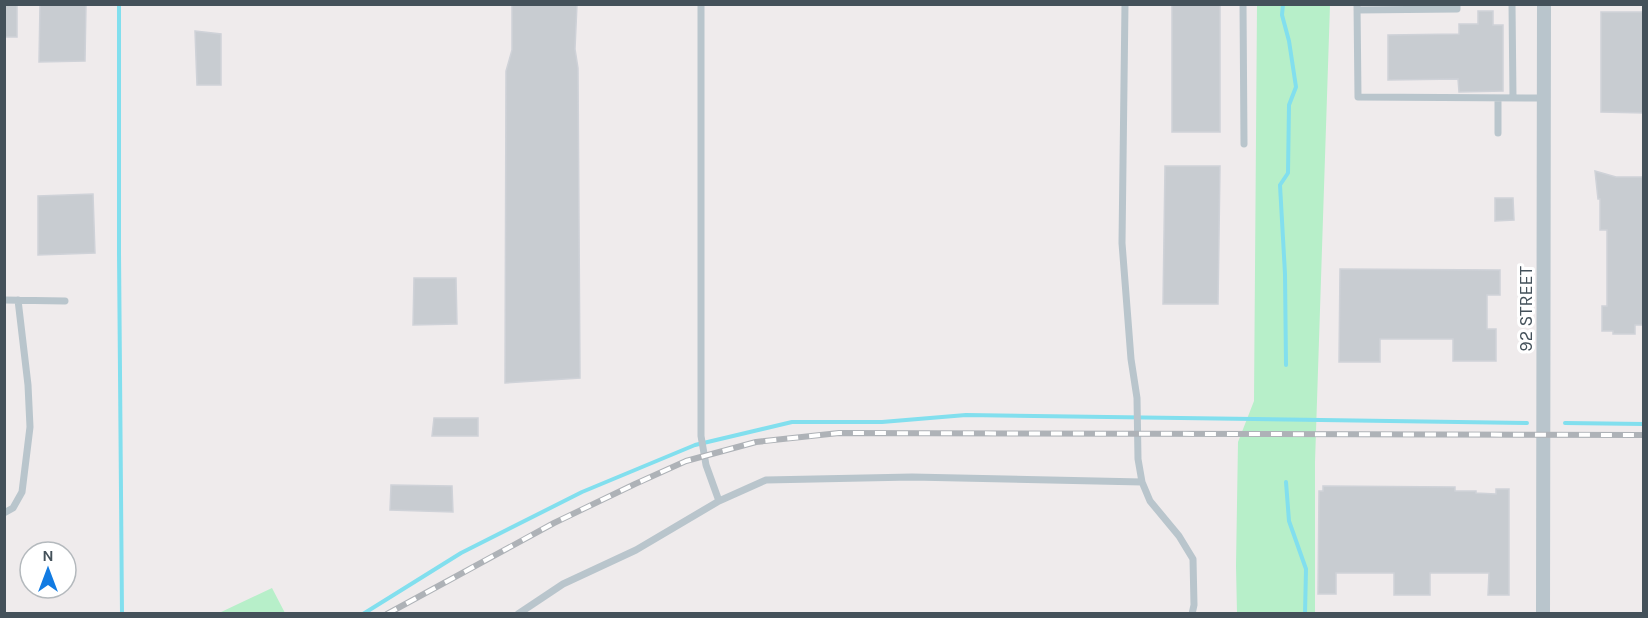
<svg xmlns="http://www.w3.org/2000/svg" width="1648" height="618" viewBox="0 0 1648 618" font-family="Karla,sans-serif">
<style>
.green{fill:#b7efc9}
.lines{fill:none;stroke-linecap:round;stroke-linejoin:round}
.stream{stroke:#82dfee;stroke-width:4}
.building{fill:#c8ccd1;stroke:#cfd2d8;stroke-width:1.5}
.service{stroke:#b9c5cc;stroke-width:7}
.minor{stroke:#b9c5cc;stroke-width:14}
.rail-casing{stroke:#aeb2b7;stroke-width:6}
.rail{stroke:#fff;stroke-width:4;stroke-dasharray:11;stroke-linecap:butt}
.labels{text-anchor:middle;stroke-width:6;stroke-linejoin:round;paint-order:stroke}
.street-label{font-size:18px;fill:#44515a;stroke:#fff}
</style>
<rect width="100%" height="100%" fill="#efebec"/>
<path class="green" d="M 1257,5 L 1330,5 L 1315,462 L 1315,613 L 1237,613 L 1236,566 L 1238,442 L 1254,401 Z
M 272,588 L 285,613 L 219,613 Z"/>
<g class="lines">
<path class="stream" d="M 119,4 L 119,253 L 122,614
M 1283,4 L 1282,15 L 1289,41 L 1296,87 L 1289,105 L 1288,173 L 1280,185 L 1285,274 L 1286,365
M 1565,423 L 1644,424
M 1286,482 L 1289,521 L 1306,569 L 1305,614
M 363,614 L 461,553 L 582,492 L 695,445 L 792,422 L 882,422 L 966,415 L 1527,423"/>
</g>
<path class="building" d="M 4,4 L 17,4 L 17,37 L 4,37 Z
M 40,4 L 86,4 L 85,61 L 39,62 Z
M 512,4 L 577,4 L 575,49 L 578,68 L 580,378 L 505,383 L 506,71 L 512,50 Z
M 1172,4 L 1220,4 L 1220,132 L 1172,132 Z
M 1478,11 L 1493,11 L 1493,25 L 1503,25 L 1503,91 L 1459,92 L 1458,79 L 1388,80 L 1388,35 L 1459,34 L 1459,24 L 1478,24 Z
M 1601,12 L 1644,12 L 1644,113 L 1601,112 Z
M 195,31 L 221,34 L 221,85 L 197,85 Z
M 1165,166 L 1220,166 L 1218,304 L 1163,304 Z
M 1595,171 L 1616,177 L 1644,177 L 1644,325 L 1635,325 L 1635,334 L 1613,334 L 1613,331 L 1602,331 L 1602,306 L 1607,306 L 1607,230 L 1600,230 L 1600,199 L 1598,199 Z
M 93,194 L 95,253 L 38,255 L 38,196 Z
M 1495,198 L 1513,198 L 1514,220 L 1495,221 Z
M 1340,269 L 1500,270 L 1500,295 L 1487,295 L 1487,329 L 1496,329 L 1496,361 L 1453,361 L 1453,339 L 1380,339 L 1380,362 L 1339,362 Z
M 414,278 L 456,278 L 457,324 L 413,325 Z
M 434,418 L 478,418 L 478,436 L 432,436 Z
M 391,485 L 452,486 L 453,512 L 390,510 Z
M 1323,486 L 1455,487 L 1455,491 L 1476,491 L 1476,493 L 1496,494 L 1496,489 L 1509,489 L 1509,595 L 1488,595 L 1489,573 L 1430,573 L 1430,595 L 1394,595 L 1394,573 L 1336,573 L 1336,594 L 1318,594 L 1319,491 L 1323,491 Z"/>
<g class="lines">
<path class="service" d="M 1125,4 L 1122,243 L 1131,359 L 1137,398 L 1138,459 L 1142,482 L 1150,501 L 1179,536 L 1193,559 L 1194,605 L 1192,614
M 1243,4 L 1244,144
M 1357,4 L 1358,97 L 1544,98
M 1512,4 L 1513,98
M 1357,10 L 1457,9 L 1457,4
M 1498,133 L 1498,98
M 4,300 L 65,301
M 719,501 L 766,480 L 912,477 L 1142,482
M 4,513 L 13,508 L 22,492 L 30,427 L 28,385 L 18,300
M 518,614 L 563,584 L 636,550 L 719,501 L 706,465 L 701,436 L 701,4"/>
<path class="minor" d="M 1543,614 L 1544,4"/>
<g class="rail-casing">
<path id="rail" d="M 387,614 L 554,523 L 635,484 L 686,461 L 756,442 L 839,433 L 1644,435"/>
</g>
<use href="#rail" class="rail"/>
</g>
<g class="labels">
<g class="street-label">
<text transform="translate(1526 309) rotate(-90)" y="6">92 STREET</text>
</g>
</g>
<rect width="1648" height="618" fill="none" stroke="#44515a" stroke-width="12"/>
<g transform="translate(48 570)"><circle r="28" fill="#ffffff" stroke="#b4b9bd" stroke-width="1.5"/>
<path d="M0-4.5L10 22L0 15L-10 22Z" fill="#127be2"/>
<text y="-9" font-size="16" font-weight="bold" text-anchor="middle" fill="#44515a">N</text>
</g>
</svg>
